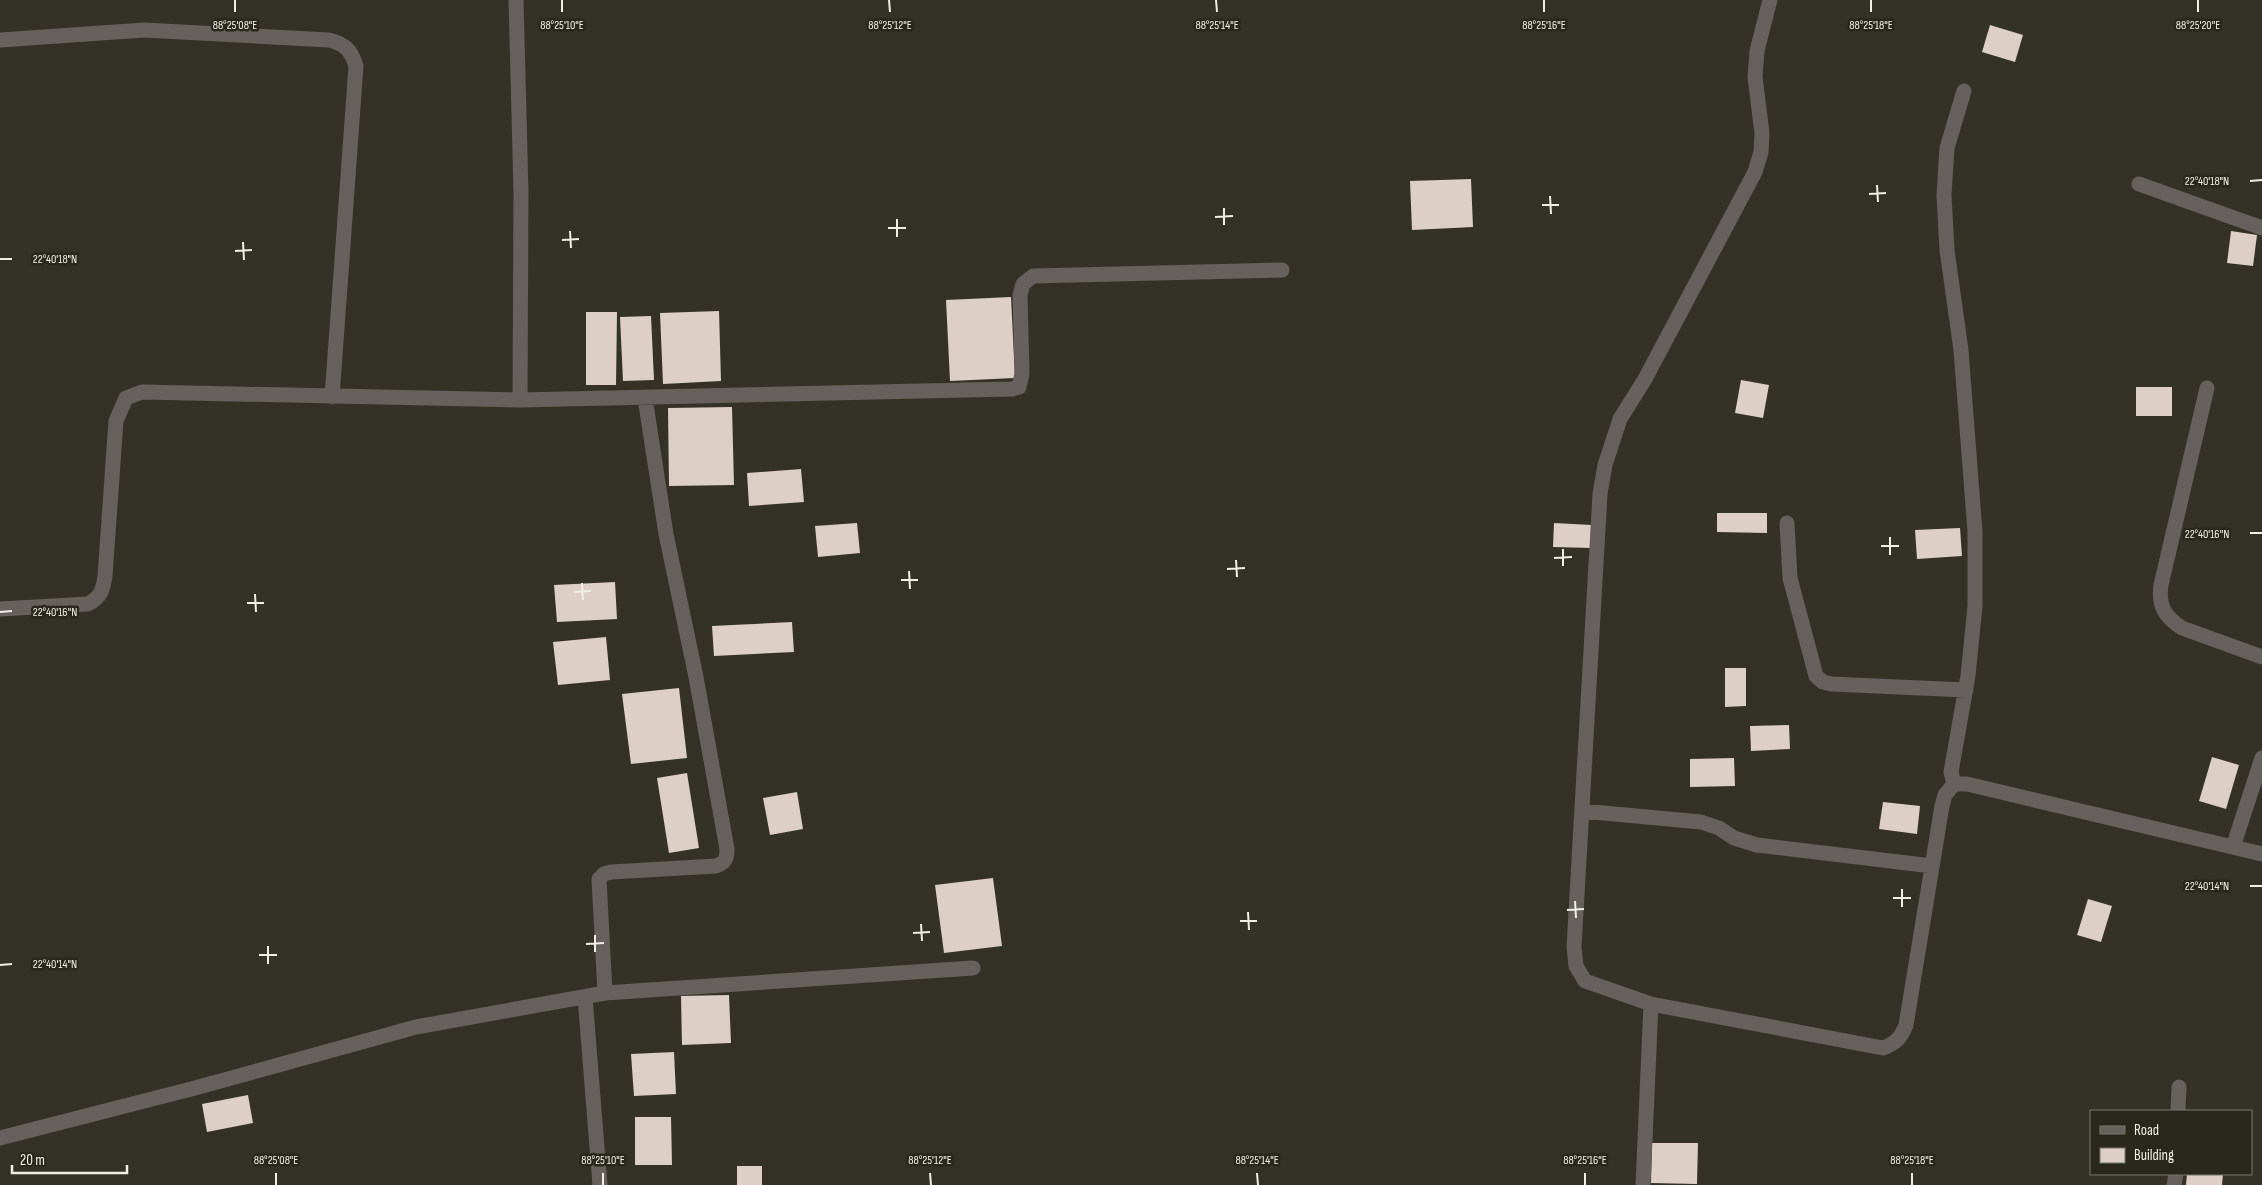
<svg xmlns="http://www.w3.org/2000/svg" width="2262" height="1185" viewBox="0 0 2262 1185" font-family="'Sofia Sans Condensed',sans-serif">
<style>
.building{fill:#ddcec6}
.lines{fill:none;stroke-linecap:round;stroke-linejoin:round}
.street{stroke:#66605e;stroke-width:15}
.ticks{fill:none;stroke:#f0efe7;stroke-width:2}
.ticks-label{font-size:12px;text-anchor:middle;fill:#f0efe7;stroke:#2a281c;stroke-width:5;stroke-linejoin:round;paint-order:stroke}
</style>
<rect width="100%" height="100%" fill="#343226"/>
<path class="building" d="M 1990,25 L 2023,35 L 2015,62 L 1982,52 Z
M 1471,179 L 1473,227 L 1412,230 L 1410,181 Z
M 2231,231 L 2257,235 L 2253,266 L 2227,263 Z
M 1011,297 L 1015,378 L 950,381 L 946,300 Z
M 719,311 L 721,381 L 663,384 L 660,313 Z
M 586,312 L 617,312 L 616,385 L 586,385 Z
M 651,316 L 654,380 L 623,381 L 620,317 Z
M 1741,380 L 1769,385 L 1763,418 L 1735,413 Z
M 2136,387 L 2172,387 L 2172,416 L 2136,416 Z
M 732,407 L 734,485 L 669,486 L 668,408 Z
M 801,469 L 804,502 L 749,506 L 747,473 Z
M 1717,513 L 1767,513 L 1767,533 L 1717,532 Z
M 857,523 L 860,553 L 818,557 L 815,526 Z
M 1554,523 L 1592,525 L 1592,548 L 1553,547 Z
M 1960,528 L 1962,556 L 1917,559 L 1915,530 Z
M 615,582 L 617,619 L 557,622 L 554,585 Z
M 792,622 L 794,652 L 714,656 L 712,626 Z
M 606,637 L 610,680 L 558,685 L 553,642 Z
M 1725,668 L 1746,668 L 1746,706 L 1725,707 Z
M 679,688 L 687,758 L 631,764 L 622,694 Z
M 1789,725 L 1790,749 L 1751,751 L 1750,726 Z
M 2212,757 L 2239,765 L 2226,809 L 2199,801 Z
M 1734,758 L 1735,786 L 1690,787 L 1690,759 Z
M 687,773 L 699,848 L 669,853 L 657,778 Z
M 797,792 L 803,829 L 770,835 L 763,798 Z
M 1883,802 L 1920,806 L 1917,834 L 1879,829 Z
M 993,878 L 1002,946 L 944,953 L 935,885 Z
M 2088,899 L 2112,906 L 2101,942 L 2077,935 Z
M 729,995 L 731,1043 L 682,1045 L 681,996 Z
M 674,1052 L 676,1094 L 634,1096 L 631,1054 Z
M 248,1095 L 253,1123 L 207,1132 L 202,1104 Z
M 635,1117 L 671,1117 L 672,1165 L 635,1165 Z
M 1652,1143 L 1698,1143 L 1697,1184 L 1651,1183 Z
M 737,1166 L 762,1166 L 762,1185 L 737,1185 Z
M 2187,1174 L 2223,1174 L 2222,1185 L 2186,1185 Z"/>
<g class="lines">
<path class="street" d="M 516,0 L 521,192 L 520,400 L 1012,389 L 1019,387 L 1022,374 L 1020,295 L 1023,284 L 1033,276 L 1282,270
M 0,40 L 144,30 L 329,40 C 345,44 351,50 356,66 L 332,397
M 2139,184 L 2262,228
M 2207,388 L 2161,585 C 2158,606 2165,617 2182,628 L 2262,657
M 1787,523 L 1790,578 L 1816,676 L 1823,682 L 1831,684 L 1966,690
M 0,609 L 88,604 C 101,597 103,590 105,576 L 116,421 L 126,398 L 142,392 L 520,400
M 1954,784 L 1951,772 L 1968,676 L 1975,606 L 1975,532 L 1961,350 L 1947,250 L 1944,195 L 1947,148 L 1964,91
M 1582,811 L 1701,822 L 1719,828 L 1734,838 L 1757,845 L 1932,866
M 2233,847 L 2262,758
M 605,993 L 973,968
M 585,997 L 600,1185
M 1651,1004 L 1883,1048 C 1896,1043 1901,1038 1906,1025 L 1942,806 L 1945,795 L 1954,784 L 1967,784 L 2262,854
M 2178,1111 L 2179,1087
M 0,1138 L 195,1088 L 416,1027 L 605,993 L 599,879 L 604,874 L 611,872 L 716,866 C 725,863 727,859 727,849 L 696,677 L 666,534 L 645,398
M 1643,1185 L 1651,1004 L 1585,981 L 1576,966 L 1574,947 L 1600,494 L 1605,465 L 1620,419 L 1645,379 L 1755,172 L 1761,152 L 1762,133 L 1755,77 L 1757,51 L 1770,0
M 2174,1185 L 2176,1174"/>
</g>
<path class="ticks" d="M 235,0 L 235,12M 562,0 L 562,12M 889,0 L 890,12M 1216,0 L 1217,12M 1544,0 L 1544,12M 1871,0 L 1871,12M 2198,0 L 2198,12M 2250,181 L 2262,180M 1877,185 L 1878,202M 1869,194 L 1886,193M 1550,196 L 1551,214M 1542,205 L 1559,205M 1224,208 L 1224,225M 1215,217 L 1233,216M 897,219 L 897,237M 888,228 L 906,228M 570,231 L 571,248M 562,240 L 579,239M 243,242 L 244,260M 235,251 L 252,250M 0,259 L 12,259M 2250,533 L 2262,533M 1890,537 L 1890,555M 1881,546 L 1899,546M 1563,549 L 1563,566M 1554,558 L 1572,557M 1236,560 L 1237,577M 1227,569 L 1245,568M 909,571 L 910,589M 901,580 L 918,580M 582,583 L 583,600M 574,592 L 591,591M 255,594 L 256,612M 247,603 L 264,603M 0,612 L 12,611M 2250,886 L 2262,886M 1902,889 L 1902,907M 1893,898 L 1911,898M 1575,901 L 1576,918M 1567,910 L 1584,909M 1248,912 L 1249,930M 1240,921 L 1257,921M 921,924 L 922,941M 913,933 L 930,932M 595,935 L 595,952M 586,944 L 604,943M 268,946 L 268,964M 259,955 L 277,955M 0,965 L 12,964M 276,1173 L 276,1185M 603,1173 L 603,1185M 930,1173 L 931,1185M 1257,1173 L 1258,1185M 1585,1173 L 1585,1185M 1912,1173 L 1912,1185"/>
<g class="ticks-label">
<text x="235" y="29">88°25'08"E</text>
<text x="562" y="29">88°25'10"E</text>
<text x="890" y="29">88°25'12"E</text>
<text x="1217" y="29">88°25'14"E</text>
<text x="1544" y="29">88°25'16"E</text>
<text x="1871" y="29">88°25'18"E</text>
<text x="2198" y="29">88°25'20"E</text>
<text x="2207" y="185">22°40'18"N</text>
<text x="55" y="263">22°40'18"N</text>
<text x="2207" y="538">22°40'16"N</text>
<text x="55" y="616">22°40'16"N</text>
<text x="2207" y="890">22°40'14"N</text>
<text x="55" y="968">22°40'14"N</text>
<text x="276" y="1164">88°25'08"E</text>
<text x="603" y="1164">88°25'10"E</text>
<text x="930" y="1164">88°25'12"E</text>
<text x="1257" y="1164">88°25'14"E</text>
<text x="1585" y="1164">88°25'16"E</text>
<text x="1912" y="1164">88°25'18"E</text>
</g>
<rect x="2090" y="1110" width="162" height="65" fill="#2a281c" stroke="#79786d"/>
<rect x="2100" y="1126" width="25" height="8" fill="#66605e" stroke="#79786d"/>
<text x="2134" y="1135" font-size="15" fill="#f0efe7">Road</text>
<rect x="2100" y="1148" width="25" height="15" fill="#ddcec6" stroke="#79786d"/>
<text x="2134" y="1160" font-size="15" fill="#f0efe7">Building</text>
<path d="M12 1165v8h115v-8" fill="none" stroke="#f0efe7" stroke-width="2.5"/>
<text x="20" y="1165" font-size="15" fill="#f0efe7" stroke="#2a281c" stroke-width="4" paint-order="stroke">20 m</text>
</svg>
